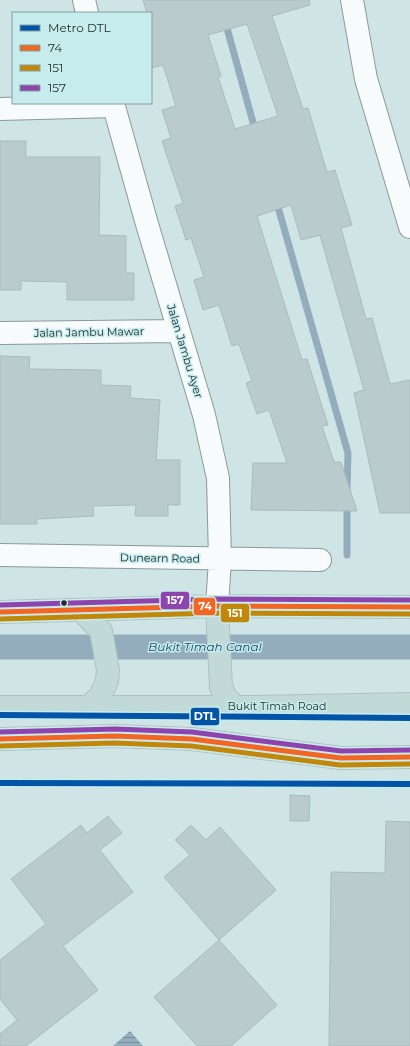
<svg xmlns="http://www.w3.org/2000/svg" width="410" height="1046" viewBox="0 0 410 1046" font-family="Montserrat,sans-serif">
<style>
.water{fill:url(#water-rules)}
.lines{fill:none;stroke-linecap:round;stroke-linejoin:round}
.stream{stroke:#93adbd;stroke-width:7}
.canal{stroke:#93adbd;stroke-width:25}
.building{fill:#bacbce;stroke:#abbabd;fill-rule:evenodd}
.minor-casing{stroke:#89999a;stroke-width:24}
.highway-casing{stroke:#b4bfbf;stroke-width:24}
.minor{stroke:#f8fbfb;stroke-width:22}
.highway{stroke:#c2dad7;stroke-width:22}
.bus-1-casing{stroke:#c7eced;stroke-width:8}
.bus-2-casing{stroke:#c7eced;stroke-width:8}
.bus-3-casing{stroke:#c7eced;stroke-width:8}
.bus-1{stroke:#f26522;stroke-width:5}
.bus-2{stroke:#c0870b;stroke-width:5}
.bus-3{stroke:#8e44ad;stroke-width:5}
.metro-1-casing{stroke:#c7eced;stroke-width:9}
.metro-1{stroke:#0354a6;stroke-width:6}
.bus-dot{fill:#1d2b2b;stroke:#c7eced;stroke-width:1.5}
.labels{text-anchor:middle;stroke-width:3;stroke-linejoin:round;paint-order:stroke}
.street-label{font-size:11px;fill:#1d2b2b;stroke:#c7eced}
.water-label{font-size:12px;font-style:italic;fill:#134767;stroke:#c7eced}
.line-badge{stroke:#c7eced;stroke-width:1.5}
.badge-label{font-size:11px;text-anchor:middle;font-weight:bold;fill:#fff}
</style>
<defs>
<pattern id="water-rules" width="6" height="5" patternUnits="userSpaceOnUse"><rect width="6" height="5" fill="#93adbd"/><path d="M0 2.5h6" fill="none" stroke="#778d9a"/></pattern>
</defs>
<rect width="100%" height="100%" fill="#cfe4e5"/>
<path class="water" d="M 130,1031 L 143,1046 L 113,1046 Z"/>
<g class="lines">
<path class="stream" d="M 225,21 L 256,133
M 276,200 L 348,453 L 347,492
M 347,555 L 347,502"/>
<path class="canal" d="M 0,647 L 410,647"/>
</g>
<path class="building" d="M 143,0 L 309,0 L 310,5 L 272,16 L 303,109 L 308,108 L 327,172 L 335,170 L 352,225 L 341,228 L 366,319 L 372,318 L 390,384 L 410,380 L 410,513 L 380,513 L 354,393 L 364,390 L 320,235 L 301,240 L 291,205 L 257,216 L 302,360 L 307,359 L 328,425 L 322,426 L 334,462 L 341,462 L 357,511 L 251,510 L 253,463 L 287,463 L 269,410 L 257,414 L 246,383 L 252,381 L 239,344 L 232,346 L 219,305 L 203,310 L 194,280 L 204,277 L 191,238 L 186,240 L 175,206 L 183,203 L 162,141 L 171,138 L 162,110 L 176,106 L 163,65 L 151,68 L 151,13 L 147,13 ZM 247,24 L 278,116 L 235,129 L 218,77 L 221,76 L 208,35 Z
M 0,141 L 26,141 L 26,157 L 100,157 L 99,235 L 126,236 L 126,273 L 134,273 L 134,300 L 67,300 L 67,282 L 21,281 L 21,290 L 0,290 Z
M 0,356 L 30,357 L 29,369 L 101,370 L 101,385 L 131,386 L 130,398 L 160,400 L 156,460 L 180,460 L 180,505 L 168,505 L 168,516 L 135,516 L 136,505 L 93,506 L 94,516 L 37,519 L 37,524 L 0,524 Z
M 290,795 L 310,796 L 309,821 L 290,821 Z
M 108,816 L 122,833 L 100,850 L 133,892 L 63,946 L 98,990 L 26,1046 L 0,1046 L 0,1034 L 17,1020 L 0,999 L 0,960 L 46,924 L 11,879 L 81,825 L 87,833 Z
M 386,821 L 410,822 L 410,1046 L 329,1046 L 331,872 L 385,873 Z
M 191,825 L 206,840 L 220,827 L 276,890 L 219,940 L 164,877 L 190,855 L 175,840 Z
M 219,940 L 277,1005 L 231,1046 L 197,1046 L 154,997 Z"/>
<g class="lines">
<g class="minor-casing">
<path id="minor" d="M 84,0 L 87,13
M 352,0 L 366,79 L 410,227
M 113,103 L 147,224 L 204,415 L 218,478 L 220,560 L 217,606
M 0,109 L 114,106
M 0,333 L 178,331
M 0,555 L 320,560"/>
</g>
<g class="highway-casing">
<path id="highway" d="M 217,606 L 221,687 L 226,698 L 235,706
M 81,610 L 101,631 L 108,670 L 107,681 L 100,696 L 89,707
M 0,612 L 217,606 L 410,607
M 0,707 L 250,707 L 410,704
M 0,739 L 115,736 L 192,739 L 341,758 L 410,757"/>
</g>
<use href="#minor" class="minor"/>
<use href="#highway" class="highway"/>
<g class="bus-1-casing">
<path id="bus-1" d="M 0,612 L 217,606 L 410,607
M 0,739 L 115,736 L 192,739 L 341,758 L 410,757"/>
</g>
<g class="bus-2-casing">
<path id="bus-2" d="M 0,619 L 217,613 L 410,614
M 0,746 L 115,743 L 191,746 L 340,765 L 410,764"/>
</g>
<g class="bus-3-casing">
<path id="bus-3" d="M 0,605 L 217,599 L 410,600
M 0,732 L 115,729 L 192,732 L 341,751 L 410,750"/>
</g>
<use href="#bus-1" class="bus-1"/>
<use href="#bus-2" class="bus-2"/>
<use href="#bus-3" class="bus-3"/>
<g class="metro-1-casing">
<path id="metro-1" d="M 0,715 L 410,718
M 0,783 L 410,784"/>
</g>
<use href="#metro-1" class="metro-1"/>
</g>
<circle class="bus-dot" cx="64" cy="603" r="3.5"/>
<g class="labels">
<g class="street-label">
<text transform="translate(89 332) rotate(-1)" y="4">Jalan Jambu Mawar</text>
<text transform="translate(185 351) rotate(73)" y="4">Jalan Jambu Ayer</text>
<text transform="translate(160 558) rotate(1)" y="4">Dunearn Road</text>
<text x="277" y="710">Bukit Timah Road</text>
</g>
<g class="water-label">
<text x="205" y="651">Bukit Timah Canal</text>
</g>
</g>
<g class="line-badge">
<rect x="160" y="591" width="30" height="19" rx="4" fill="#8e44ad"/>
<rect x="193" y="597" width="23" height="19" rx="4" fill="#f26522"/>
<rect x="220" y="603" width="30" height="20" rx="4" fill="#c0870b"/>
<rect x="190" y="707" width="30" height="19" rx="4" fill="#0354a6"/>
</g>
<g class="badge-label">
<text x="175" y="604">157</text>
<text x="205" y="610">74</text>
<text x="235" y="617">151</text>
<text x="205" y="720">DTL</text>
</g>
<rect x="12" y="12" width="140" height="92" fill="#c7eced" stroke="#839f9f"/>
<rect x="20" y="25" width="20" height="6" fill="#0354a6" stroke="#839f9f"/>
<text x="48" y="32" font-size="12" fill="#1d2b2b">Metro DTL</text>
<rect x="20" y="45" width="20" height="6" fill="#f26522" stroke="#839f9f"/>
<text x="48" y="52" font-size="12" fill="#1d2b2b">74</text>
<rect x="20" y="65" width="20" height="6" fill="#c0870b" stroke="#839f9f"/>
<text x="48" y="72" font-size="12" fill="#1d2b2b">151</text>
<rect x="20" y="85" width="20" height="6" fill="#8e44ad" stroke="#839f9f"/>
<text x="48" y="92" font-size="12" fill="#1d2b2b">157</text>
</svg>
